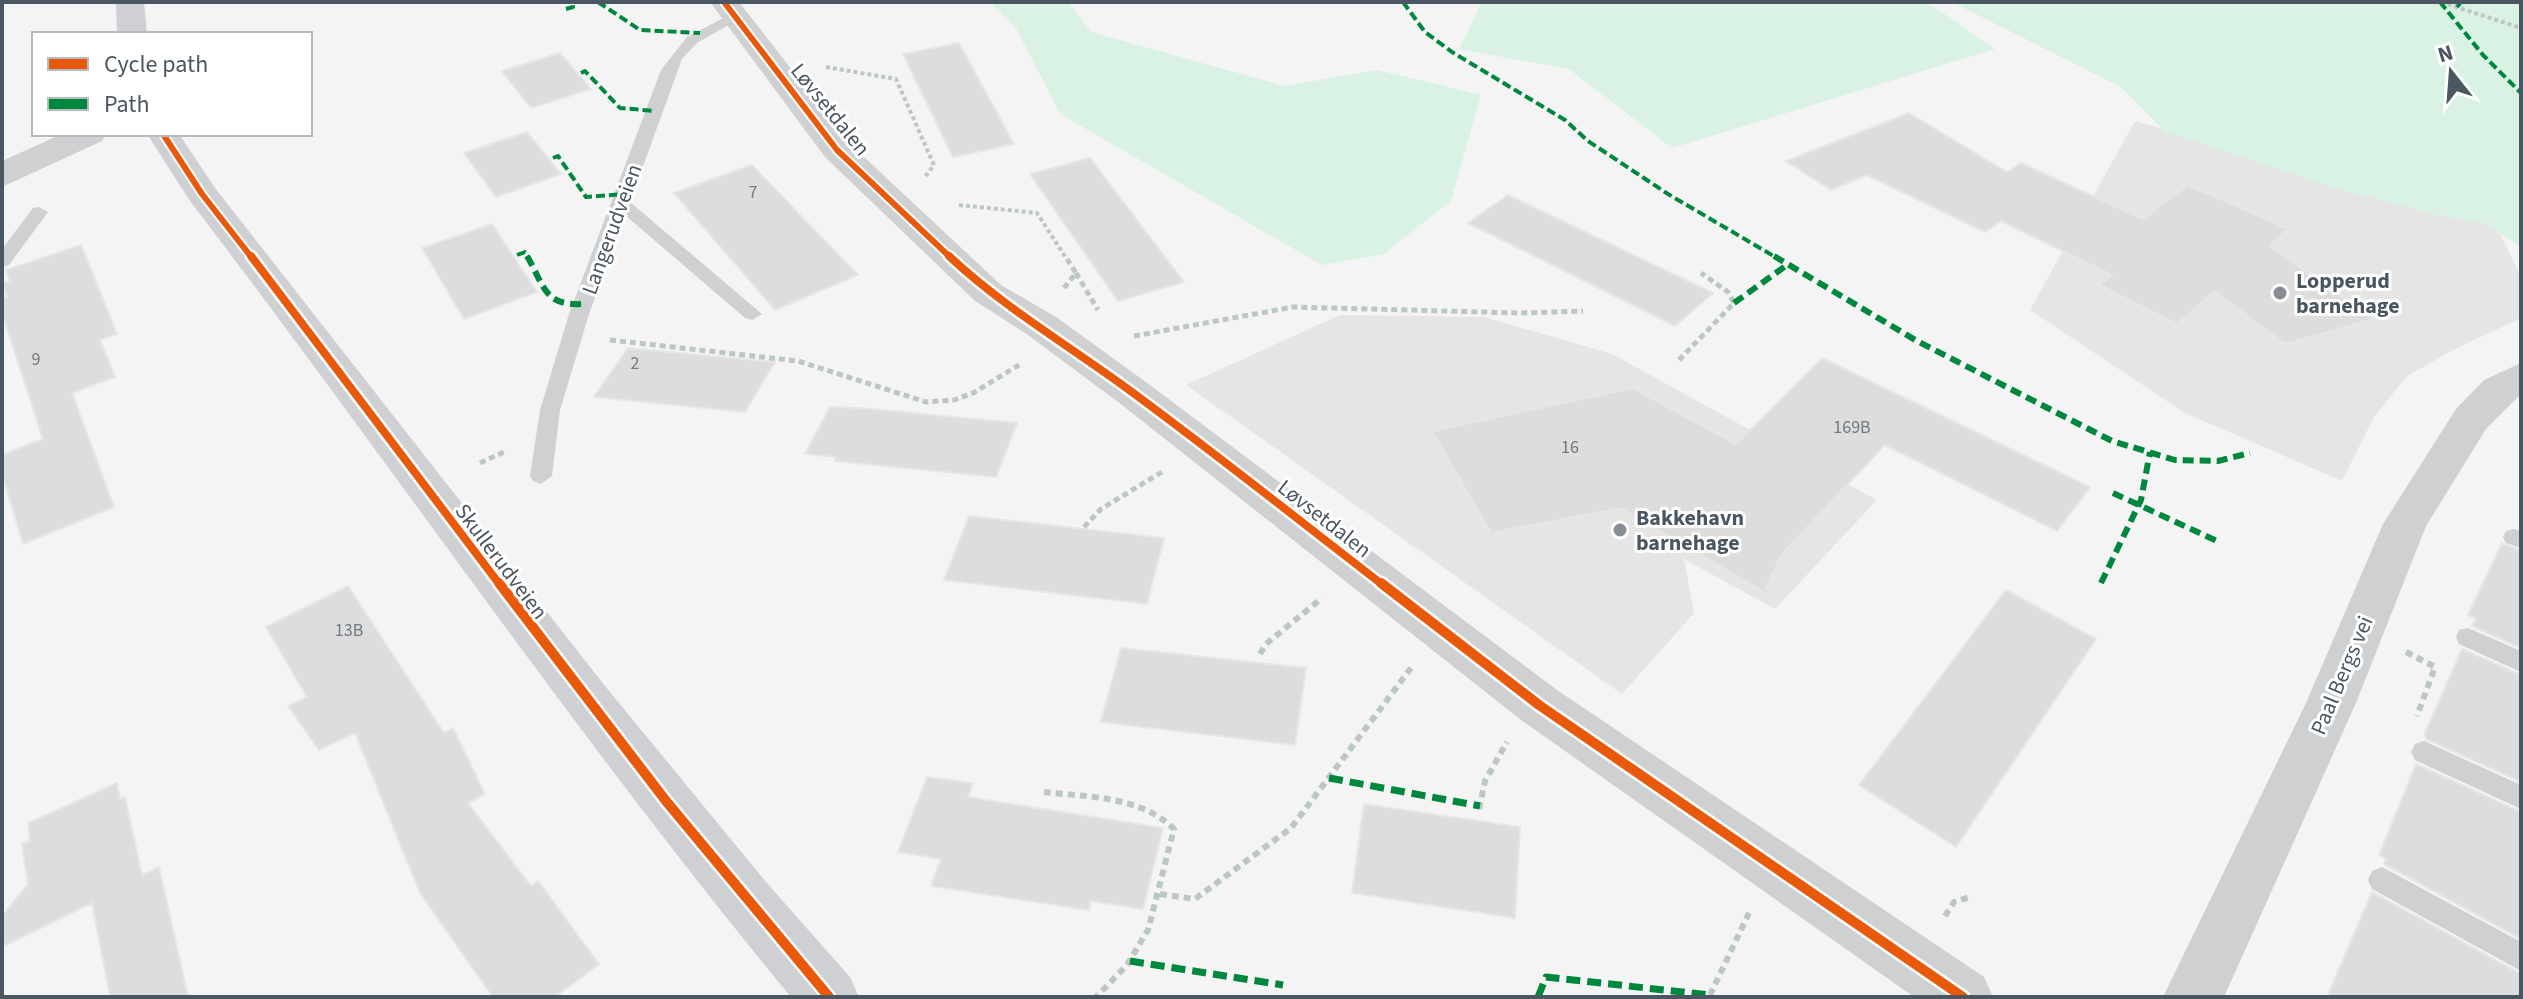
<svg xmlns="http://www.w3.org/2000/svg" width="2523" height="999" viewBox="0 0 2523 999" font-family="'Source Sans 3',sans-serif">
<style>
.education{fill:#e6e5e6}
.green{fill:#d9f2e3}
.building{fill:#ddddde;stroke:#e5e6e7;stroke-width:2}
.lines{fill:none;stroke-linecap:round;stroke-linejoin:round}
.path-far2{stroke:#bcc7c4;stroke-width:4;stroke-dasharray:4 3;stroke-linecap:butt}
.path-far1{stroke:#bcc7c4;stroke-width:5;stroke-dasharray:6 4;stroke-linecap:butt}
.path{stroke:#bcc7c4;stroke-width:6;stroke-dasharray:7 5;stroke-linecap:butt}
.lane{fill:#ced0d2;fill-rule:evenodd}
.street{fill:#ced0d2;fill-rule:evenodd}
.secondary{fill:#ced0d4;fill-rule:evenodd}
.quiet-far2{stroke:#00873e;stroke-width:4;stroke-dasharray:9 4;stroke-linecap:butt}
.quiet-far1{stroke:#00873e;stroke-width:6;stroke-dasharray:11 6;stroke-linecap:butt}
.quiet{stroke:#00873e;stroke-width:7;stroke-dasharray:14 7;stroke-linecap:butt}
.cycleway-far2-casing{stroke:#fff;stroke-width:10}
.cycleway-far1-casing{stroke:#fff;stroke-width:13}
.cycleway-casing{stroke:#fff;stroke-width:15}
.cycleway-far2{stroke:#e8590c;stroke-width:6}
.cycleway-far1{stroke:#e8590c;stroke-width:8}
.cycleway{stroke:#e8590c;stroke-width:10}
.poi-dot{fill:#868d94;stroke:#fff;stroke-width:3}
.labels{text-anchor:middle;stroke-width:6;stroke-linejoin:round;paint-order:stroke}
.number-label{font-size:18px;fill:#707881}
.street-label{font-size:22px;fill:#4a5661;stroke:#fff}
.poi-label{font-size:22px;font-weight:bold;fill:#4a5661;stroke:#fff;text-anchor:start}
</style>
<rect width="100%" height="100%" fill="#f4f4f4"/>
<path class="education" d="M 2135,121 L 2493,220 L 2521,276 L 2521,318 L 2455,349 L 2407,376 L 2374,417 L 2342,481 L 2185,413 L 2030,310 Z
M 1340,315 L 1484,317 L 1612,354 L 1877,500 L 1775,609 L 1684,559 L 1694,613 L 1622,694 L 1186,385 Z"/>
<path class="green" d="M 989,2 L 1068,2 L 1091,32 L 1285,86 L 1377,70 L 1481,95 L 1451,201 L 1384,254 L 1322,265 L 1060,114 L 1016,28 Z
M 1482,2 L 1927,2 L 1995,49 L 1672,148 L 1569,69 L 1459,49 Z
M 1952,2 L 2521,2 L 2521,247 L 2484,223 L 2441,216 L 2327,186 L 2165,132 L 2121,87 Z"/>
<path class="building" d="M 959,43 L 1014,144 L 953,157 L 903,54 Z
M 560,53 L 591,89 L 531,108 L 502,71 Z
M 1909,113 L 2007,172 L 2021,163 L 2143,219 L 2188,185 L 2289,229 L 2269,246 L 2374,319 L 2285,344 L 2215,291 L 2177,324 L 2099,285 L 2112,275 L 2001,221 L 1985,232 L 1867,175 L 1831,190 L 1786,161 Z
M 527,132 L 561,174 L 496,197 L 464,153 Z
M 1090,158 L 1184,282 L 1118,301 L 1030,174 Z
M 752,165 L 858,275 L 775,310 L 674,193 Z
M 1508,195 L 1713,293 L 1675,326 L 1468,223 Z
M 492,224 L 537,292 L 464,319 L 422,248 Z
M 81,245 L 117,334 L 100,340 L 115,377 L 72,393 L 114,507 L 23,544 L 2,474 L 2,455 L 43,439 L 2,313 L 2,298 L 7,297 L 2,283 L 10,281 L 6,270 Z
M 628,348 L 775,362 L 745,412 L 594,397 Z
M 1822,358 L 2090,487 L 2057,531 L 1885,445 L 1782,554 L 1764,592 L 1621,508 L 1491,533 L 1432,431 L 1633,388 L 1736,444 Z
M 830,407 L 860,408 L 1017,423 L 996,477 L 834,461 L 836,457 L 805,454 Z
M 969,516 L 1164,538 L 1147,604 L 944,580 Z
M 2502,543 L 2521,551 L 2521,648 L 2472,626 L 2476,618 L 2468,615 Z
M 348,586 L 444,733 L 453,728 L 485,794 L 468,803 L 531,886 L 538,881 L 599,964 L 555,997 L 493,997 L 420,893 L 355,733 L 319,750 L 288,706 L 307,697 L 266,627 Z
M 2006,590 L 2096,639 L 1956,847 L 1859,785 Z
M 1121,648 L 1306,668 L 1295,745 L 1101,722 Z
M 2462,649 L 2521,675 L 2521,782 L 2426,739 L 2425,733 Z
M 2416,764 L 2521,812 L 2521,939 L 2384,864 L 2386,859 L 2379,855 Z
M 927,777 L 973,783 L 968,797 L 1163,828 L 1143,909 L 1091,901 L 1089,910 L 931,886 L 941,859 L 898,852 Z
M 117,783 L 120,799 L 125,797 L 142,875 L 159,867 L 188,997 L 110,997 L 92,903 L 2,947 L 2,916 L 28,884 L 22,844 L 30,841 L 28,823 Z
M 1364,804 L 1520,827 L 1515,918 L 1352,893 Z
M 2372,892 L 2521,974 L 2521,997 L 2327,997 Z"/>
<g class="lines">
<path class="path-far2" d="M 2441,2 L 2521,28
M 826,67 L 896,79 L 934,165 L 925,177
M 959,205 L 1037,213 L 1066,258"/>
<path class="path-far1" d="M 1076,273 L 1098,310
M 1064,288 L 1076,273 L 1065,256
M 1134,336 L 1293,307 L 1521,313 L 1583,311
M 610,340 L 798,361 L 926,402 L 954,400 L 973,393 L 1019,365
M 1679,360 L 1734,303 L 1728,292 L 1701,273
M 480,463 L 504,452
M 1084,527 L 1101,509 L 1162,472"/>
<path class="path" d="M 2406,652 L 2435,667 L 2417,716
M 1260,654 L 1266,644 L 1322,598
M 1044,792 C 1088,797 1141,796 1174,829 L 1148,930 L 1127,965 L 1096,997
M 1479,809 L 1485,781 L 1507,742
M 1160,894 L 1195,899 L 1291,828 L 1411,668
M 1945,916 L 1954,902 L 1970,897
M 1710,995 L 1749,913"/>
<path class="lane" d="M 729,15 L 741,18 L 697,43 L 682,59 L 630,202 L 762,314 L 752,320 L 745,318 L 625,215 L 589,314 L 560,410 L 552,476 L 541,484 L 533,481 L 530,476 L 540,410 L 569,314 L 661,70 L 687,37 Z
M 39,207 L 48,212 L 9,265 L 2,267 L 2,249 L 33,208 Z
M 2514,529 L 2521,531 L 2521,548 L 2506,543 L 2503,537 L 2506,531 Z
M 2468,628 L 2521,651 L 2521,672 L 2459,644 L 2456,637 L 2459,630 Z
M 2424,741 L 2521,785 L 2521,809 L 2415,760 L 2411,752 L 2415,744 Z
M 2382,867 L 2521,942 L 2521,971 L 2372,889 L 2368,880 L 2372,871 Z"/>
<path class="street" d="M 710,2 L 739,2 L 849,143 L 1001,285 L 1056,317 L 1150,385 L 1557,690 L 1984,977 L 1993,997 L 1914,997 L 1521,720 L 1122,405 L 1028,335 L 975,301 L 825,157 Z
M 62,134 L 106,134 L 102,141 L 2,187 L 2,161 Z
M 2521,363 L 2521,394 L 2486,429 L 2426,526 L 2356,703 L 2224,997 L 2163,997 L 2306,703 L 2383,524 L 2456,409 L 2484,380 Z"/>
<path class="secondary" d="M 116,2 L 144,2 L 147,34 L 117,34 Z
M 147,134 L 179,134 L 215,188 L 605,686 L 766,882 L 850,977 L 859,997 L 791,997 C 579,741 392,465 190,201 Z"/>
<path class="quiet-far2" d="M 598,2 L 640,30 L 700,33
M 1403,2 L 1425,32 L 1452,52 L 1565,120 L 1588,141 L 1668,194 L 1777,258
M 2440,2 L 2483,55 L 2521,93
M 2457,7 L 2461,2
M 566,9 L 573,7 L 573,2
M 581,73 L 585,71 L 620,108 L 655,111
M 553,158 L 558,156 L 586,197 L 624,194
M 517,255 L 525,252 L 529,258"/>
<path class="quiet-far1" d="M 527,256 C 545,287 544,306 583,304
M 1774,256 L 1917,341 L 2112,441 L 2175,460 L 2218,461 L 2250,453
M 1734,303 L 1787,265
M 2113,493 L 2217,541
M 2101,583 L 2141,500 L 2150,452"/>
<path class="quiet" d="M 1329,778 L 1480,806
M 1130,961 L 1283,985
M 1538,997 L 1546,977 L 1710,995"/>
<g class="cycleway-far2-casing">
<path id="cycleway-far2" d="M 724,2 L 837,150 L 951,258
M 163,134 L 202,194 L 252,258"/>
</g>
<g class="cycleway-far1-casing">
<path id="cycleway-far1" d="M 251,256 L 500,585
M 949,256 C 1001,305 1063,342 1121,384 C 1210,449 1296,518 1383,585"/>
</g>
<g class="cycleway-casing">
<path id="cycleway" d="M 499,583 L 666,801 L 829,997
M 1381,583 L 1539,705 L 1963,997"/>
</g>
<use href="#cycleway-far2" class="cycleway-far2"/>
<use href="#cycleway-far1" class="cycleway-far1"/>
<use href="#cycleway" class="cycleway"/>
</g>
<g class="poi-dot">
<circle cx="2280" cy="293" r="8"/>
<circle cx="1620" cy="530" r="8"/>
</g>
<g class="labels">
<g class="number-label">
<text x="753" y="198">7</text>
<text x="36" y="365">9</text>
<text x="635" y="369">2</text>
<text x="1852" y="433">169B</text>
<text x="1570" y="453">16</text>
<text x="349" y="636">13B</text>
</g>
<g class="street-label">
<text transform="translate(831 109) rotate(51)" y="8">Løvsetdalen</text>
<text transform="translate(611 229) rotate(-70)" y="8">Langerudveien</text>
<text transform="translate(1325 518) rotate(38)" y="8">Løvsetdalen</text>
<text transform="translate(502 561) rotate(53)" y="8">Skullerudveien</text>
<text transform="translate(2341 675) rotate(-67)" y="8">Paal Bergs vei</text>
</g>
<g class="poi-label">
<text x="2296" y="288">Lopperud<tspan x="2296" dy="25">barnehage</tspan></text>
<text x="1636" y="525">Bakkehavn<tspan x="1636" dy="25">barnehage</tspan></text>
</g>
</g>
<rect width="2523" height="999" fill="none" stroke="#4a5661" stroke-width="8"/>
<rect x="32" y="32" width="280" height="104" fill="#ffffff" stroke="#b7bbc0" stroke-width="2"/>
<rect x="48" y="58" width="40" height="12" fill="#e8590c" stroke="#b7bbc0" stroke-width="2"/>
<text x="104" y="72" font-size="24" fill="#4a5661">Cycle path</text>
<rect x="48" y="98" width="40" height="12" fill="#00873e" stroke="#b7bbc0" stroke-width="2"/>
<text x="104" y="112" font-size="24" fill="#4a5661">Path</text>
<g transform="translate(2451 72) rotate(343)" stroke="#ffffff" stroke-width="6" paint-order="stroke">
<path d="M0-6L14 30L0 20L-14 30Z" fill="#4a5661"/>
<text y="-12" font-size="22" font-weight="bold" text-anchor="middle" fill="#4a5661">N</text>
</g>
</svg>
